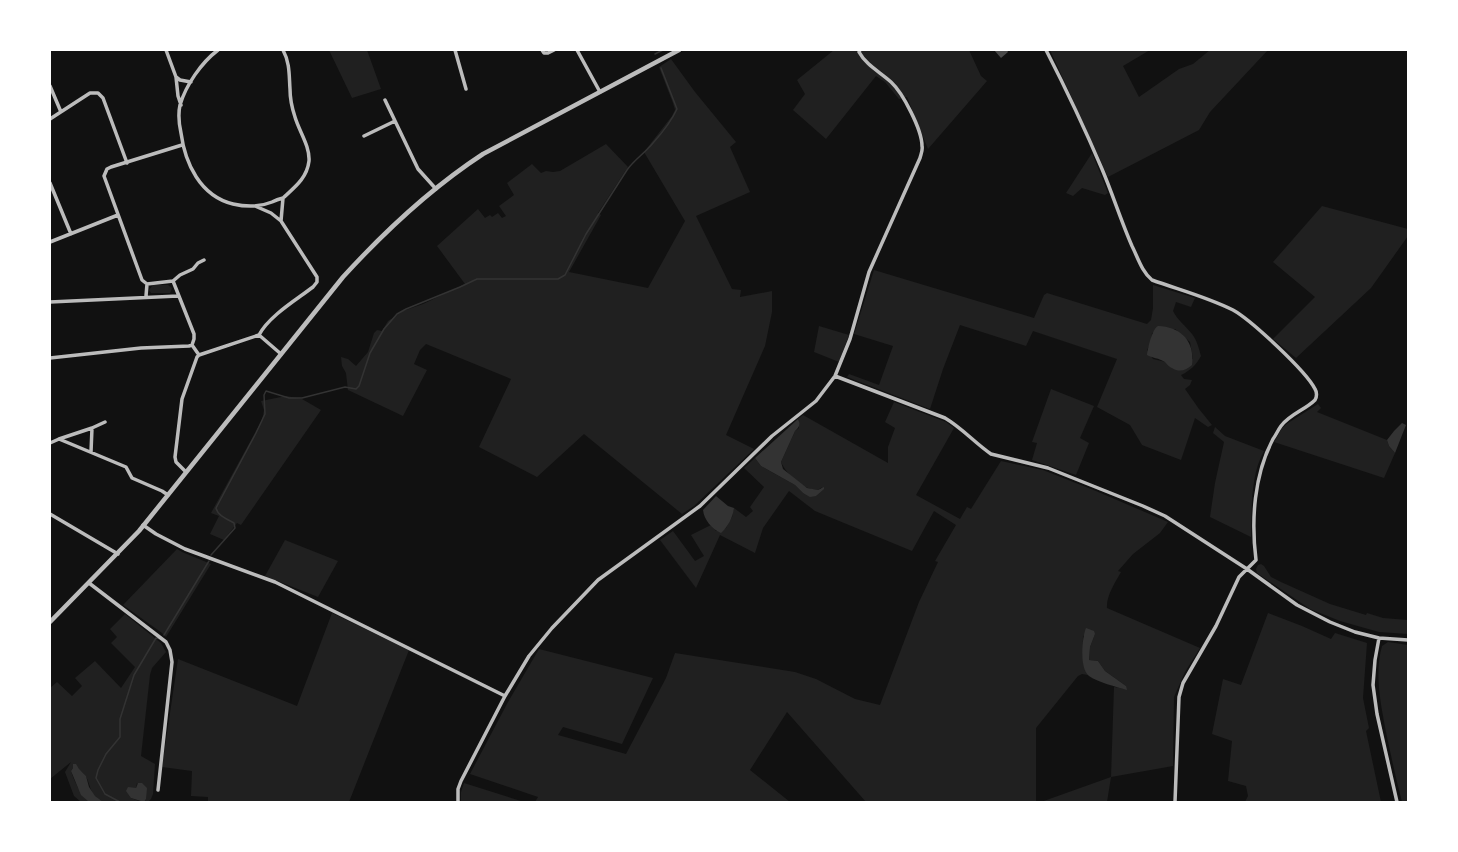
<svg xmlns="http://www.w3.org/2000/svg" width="1458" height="852" viewBox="0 0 1458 852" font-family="'Varela Round',sans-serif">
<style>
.green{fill:#202020;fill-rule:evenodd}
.water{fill:#333}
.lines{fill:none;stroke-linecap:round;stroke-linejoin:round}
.stream{stroke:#333;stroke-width:1.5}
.building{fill:#4a4a4a}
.minor{stroke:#bcbcbc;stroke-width:3.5}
.tertiary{stroke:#bcbcbc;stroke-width:4.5}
</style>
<rect width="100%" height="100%" fill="#111"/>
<path class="green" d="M 329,50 L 367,50 L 381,89 L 352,98 Z
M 834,50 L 969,50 L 981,76 L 987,81 L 928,149 L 907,97 L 899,99 L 885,82 L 876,76 L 826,139 L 793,110 L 805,94 L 797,80 Z
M 1050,50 L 1150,50 L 1123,66 L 1139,97 L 1179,69 L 1193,64 L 1210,50 L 1268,50 L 1210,112 L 1199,130 L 1108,177 Z
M 671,59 L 695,92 L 736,142 L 730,147 L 750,192 L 696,216 L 732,289 L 741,290 L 740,297 L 772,291 L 772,312 L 765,346 L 726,435 L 754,449 L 694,506 L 682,514 L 584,434 L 537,477 L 479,447 L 511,379 L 426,344 L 420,350 L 414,364 L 427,370 L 403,416 L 348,390 L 346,373 L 342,366 L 341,357 L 348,359 L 356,366 L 368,352 L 374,333 L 377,330 L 382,331 L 388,321 L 403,311 L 423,304 L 465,284 L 437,246 L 478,209 L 485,218 L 490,215 L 492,217 L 498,213 L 502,218 L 506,216 L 499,206 L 514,195 L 507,183 L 532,164 L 541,173 L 546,171 L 553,172 L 560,171 L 606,144 L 628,167 L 598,213 L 601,215 L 569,272 L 648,288 L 685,221 L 644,152 L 672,116 L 675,110 L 673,103 L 659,67 Z
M 1092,153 L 1108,193 L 1105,195 L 1082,188 L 1073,196 L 1066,193 Z
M 1322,206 L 1408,229 L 1408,236 L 1371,288 L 1296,358 L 1273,339 L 1315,297 L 1273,262 Z
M 874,270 L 1034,318 L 1044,295 L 1047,293 L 1147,324 L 1151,320 L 1153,308 L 1153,285 L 1195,298 L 1191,307 L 1176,302 L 1173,311 C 1178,321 1186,326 1192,334 C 1197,340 1199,349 1201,356 C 1196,365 1190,371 1181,375 L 1184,379 L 1192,380 L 1190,385 L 1185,389 L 1199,409 L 1212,425 L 1208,427 L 1195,418 L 1181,460 L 1142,445 L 1130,425 L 1097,407 L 1117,359 L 1033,331 L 1026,346 L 960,325 L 943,369 L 930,409 L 847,377 L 849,374 L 879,385 L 893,346 L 854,334 ZM 1175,329 L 1190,342 L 1193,359 L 1170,367 L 1166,362 L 1153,359 L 1147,350 L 1151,343 L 1152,333 Z
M 153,285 L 168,285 L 172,288 L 171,291 L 170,293 L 151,293 L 149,290 Z
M 819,326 L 849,335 L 839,362 L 814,352 Z
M 1051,389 L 1094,406 L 1080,438 L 1089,443 L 1076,475 L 1032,460 L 1037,443 L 1032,442 Z
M 286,396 L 302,399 L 321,410 L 241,525 L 237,523 L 224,540 L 210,534 L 219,516 L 211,513 L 262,420 L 264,410 L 261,401 Z
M 894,402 L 946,422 L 954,428 L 916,495 L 960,519 L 967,507 L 971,509 L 1001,461 L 1043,470 L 1096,491 L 1168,522 L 1160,533 L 1133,554 L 1118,571 L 1121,572 C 1115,583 1106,596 1107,608 L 1200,648 L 1185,672 L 1174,697 L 1173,766 L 1111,777 L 1107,802 L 1041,802 L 1111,777 L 1114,687 L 1126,689 L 1126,686 L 1105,671 L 1098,661 L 1089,660 L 1090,647 L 1095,634 L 1083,636 C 1083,650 1081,663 1088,675 L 1082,674 L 1078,676 L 1036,728 L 1036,802 L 866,802 L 787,712 L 750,770 L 790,802 L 535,802 L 538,797 L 470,774 L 508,702 L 539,649 L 653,678 L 622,744 L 563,727 L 558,735 L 626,754 L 666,678 L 675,653 L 795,672 L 816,679 L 855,699 L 880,705 L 919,602 L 938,562 L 935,561 L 956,525 L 934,511 L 912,551 L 815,511 L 789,491 L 763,528 L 755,553 L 720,535 L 696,588 L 660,540 L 673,531 L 695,561 L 704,556 L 691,535 L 711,525 L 716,531 L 726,528 L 732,517 L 734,508 L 746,517 L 753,511 L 750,507 L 764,487 L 744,468 L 755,458 L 761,466 L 795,485 L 803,493 L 816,496 L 822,487 L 818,490 C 803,490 787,475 781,462 L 795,431 L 799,428 L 799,422 L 798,419 L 803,415 L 888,463 L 888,447 L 895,428 L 885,422 Z
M 1318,404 L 1321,408 L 1317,412 L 1387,440 L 1389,446 L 1395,453 L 1384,478 L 1274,442 L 1282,428 L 1288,423 Z
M 1215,427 L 1225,436 L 1264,451 C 1250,476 1252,509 1251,537 L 1210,517 L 1215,483 L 1224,442 L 1213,433 Z
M 285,540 L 338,561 L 318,597 L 265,576 Z
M 177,549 L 182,552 L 211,564 L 166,637 L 162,633 L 123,605 Z
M 1261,564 L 1264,566 L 1271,577 L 1281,582 L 1330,604 L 1366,615 L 1367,613 L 1383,618 L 1408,620 L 1408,634 L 1379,632 L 1340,621 L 1310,609 L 1257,573 L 1256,569 L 1258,565 Z
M 332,613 L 409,650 L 349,802 L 208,802 L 208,797 L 191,796 L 192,771 L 162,767 L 178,659 L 297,706 Z
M 1268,613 L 1302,626 L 1331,639 L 1335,633 L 1367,643 L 1363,698 L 1369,728 L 1366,731 L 1381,802 L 1245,802 L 1248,796 L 1246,786 L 1228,781 L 1232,741 L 1212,734 L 1223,679 L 1241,685 Z
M 125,614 L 161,643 L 166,652 L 152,668 L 150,675 L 141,756 L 155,764 L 153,794 L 151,799 L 148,802 L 144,802 L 146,799 L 137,783 L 136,788 L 131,798 L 142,802 C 134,802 107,804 101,801 C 84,792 95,774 73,768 L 71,771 C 75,783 80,793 89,802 L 81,802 L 74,796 L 65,772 L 71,762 L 50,779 L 50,688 L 57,682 L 72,696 L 82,686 L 75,678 L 95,661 L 121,688 L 135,667 L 111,643 L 117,637 L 110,629 Z
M 1388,642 L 1408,645 L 1408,802 L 1402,802 C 1396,779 1391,756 1386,732 C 1381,704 1374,675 1382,646 Z
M 464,783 L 524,802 L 461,802 L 461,792 Z"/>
<path class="water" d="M 1158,326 C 1182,327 1195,342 1192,365 C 1186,370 1180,373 1172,368 C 1169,367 1167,364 1165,362 C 1159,358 1152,358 1147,355 C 1148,348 1152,329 1158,326 Z
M 798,419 C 801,425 799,427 795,431 L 781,462 L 783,469 L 807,488 L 818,490 L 824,487 L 824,489 L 816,496 L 810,497 L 803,493 L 795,485 L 761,466 L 755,458 Z
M 1402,423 L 1406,425 L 1395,453 L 1389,446 L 1387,440 L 1394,431 Z
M 716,496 L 728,506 L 734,508 C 733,517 728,527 721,533 C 712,529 704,520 703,510 Z
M 1086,628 L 1094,631 L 1095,634 L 1090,647 L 1089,660 L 1098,661 L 1105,671 L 1126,686 L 1127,690 C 1117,687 1097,682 1089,676 C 1079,668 1082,638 1086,628 Z
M 73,764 L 76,764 L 79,769 L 86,776 L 89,787 L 95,796 L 103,802 L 89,802 L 81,795 L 71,771 L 73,768 Z
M 138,783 L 142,783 L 147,788 L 146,799 L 144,802 L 131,798 L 126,791 L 128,787 L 136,788 Z"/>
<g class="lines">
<path class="stream" d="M 655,54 L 663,50
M 211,555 L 235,528 L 234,523 C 227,519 218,516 216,508 L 256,433 L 265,414 L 264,395 L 266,391 L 289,398 L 302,398 L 345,387 L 356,389 L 359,386 L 370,353 L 384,329 L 397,314 L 406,309 L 460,287 L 477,279 L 558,279 L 565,275 L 586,234 L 627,170 C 634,160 645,153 653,143 C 662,133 671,122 677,109 L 661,68
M 164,635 L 209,561
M 120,802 L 105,794 L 96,778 L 98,770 L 106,754 L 120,737 L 120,719 L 134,675 L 156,638 L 161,639"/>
</g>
<path class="building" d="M 994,50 L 1007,50 L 1008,52 L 1001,58 Z"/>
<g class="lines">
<path class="minor" d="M 166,50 L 176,77 L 178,96 L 181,105
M 218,50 C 201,63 186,85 180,105 C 178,114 179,124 181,133 C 185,163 200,196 233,204 C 246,207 260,207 272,202 C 276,200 279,199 283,198
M 455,50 L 466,89
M 542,50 L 544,53 L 548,53 L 554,50
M 577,50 L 600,92
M 1046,50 C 1066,89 1085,129 1102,169 C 1113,195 1121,221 1132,246 C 1138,258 1142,272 1152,280 C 1180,290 1207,297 1233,310 C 1251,320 1306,371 1315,389 C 1317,392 1317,397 1315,400 C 1305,410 1290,414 1281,426 C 1278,430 1276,435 1273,439 C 1254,475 1251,520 1256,560 L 1239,577 L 1216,626 L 1183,683 L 1179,697 L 1175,802
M 176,77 L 180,80 L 191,82
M 50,86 L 61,112
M 385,100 L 418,169 L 436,189
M 50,119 L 90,93 L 98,93 L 103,98 L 127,163
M 364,136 L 395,121
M 50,183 L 71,234
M 281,221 L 283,198 C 295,187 307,178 309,161 C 310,146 299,131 295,117 C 292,108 290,98 290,89 C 289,75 290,63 283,50
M 50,242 L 118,215
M 173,281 L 194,334 L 194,339 L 192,345
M 173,281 L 180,275 L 193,269 L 198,263 L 204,260
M 147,284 L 173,281
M 146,296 L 147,284 L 142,280 L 104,176 L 107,169 L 111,167 L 182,145
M 50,302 L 178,296
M 259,335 L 281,354
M 192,345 L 199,355
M 50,358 L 141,348 L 189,346 L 192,345
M 835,376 L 945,418 C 962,428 975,443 991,454 L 1048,468 L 1143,506 L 1165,516 L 1247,569 L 1297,605 L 1330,622 L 1355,632 L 1379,638 L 1408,640
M 59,439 L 92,428 L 105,422
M 50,443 L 59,439 L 126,467 L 132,478 L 162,491 L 168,495
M 91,452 L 92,428
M 186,472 L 176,462 L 175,457 L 182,399 L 197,357 L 199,355 L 259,335 C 269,316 296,300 313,287 L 317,282 L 317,277 L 281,221 L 271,213 L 255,206
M 50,514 L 118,554
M 143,525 L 156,534 L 185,549 L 275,582 L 505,696
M 89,583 L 166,642 L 170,650 L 172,662 L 158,790
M 1379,638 L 1375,660 L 1373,685 L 1377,714 L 1397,802
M 458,802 L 458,789 L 461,781 L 505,696 L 529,656 L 552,628 L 598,580 L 700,506 L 772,436 L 816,401 L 835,376 L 850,339 L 869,272 L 920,158 C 921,154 923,150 922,146 C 922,130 903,93 891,82 C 880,72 866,65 859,52 L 860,50"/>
<path class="tertiary" d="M 50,622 L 139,531 L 343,277 C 385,231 431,188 483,154 L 679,50"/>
</g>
<rect width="1458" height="852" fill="none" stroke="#ffffff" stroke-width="102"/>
</svg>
